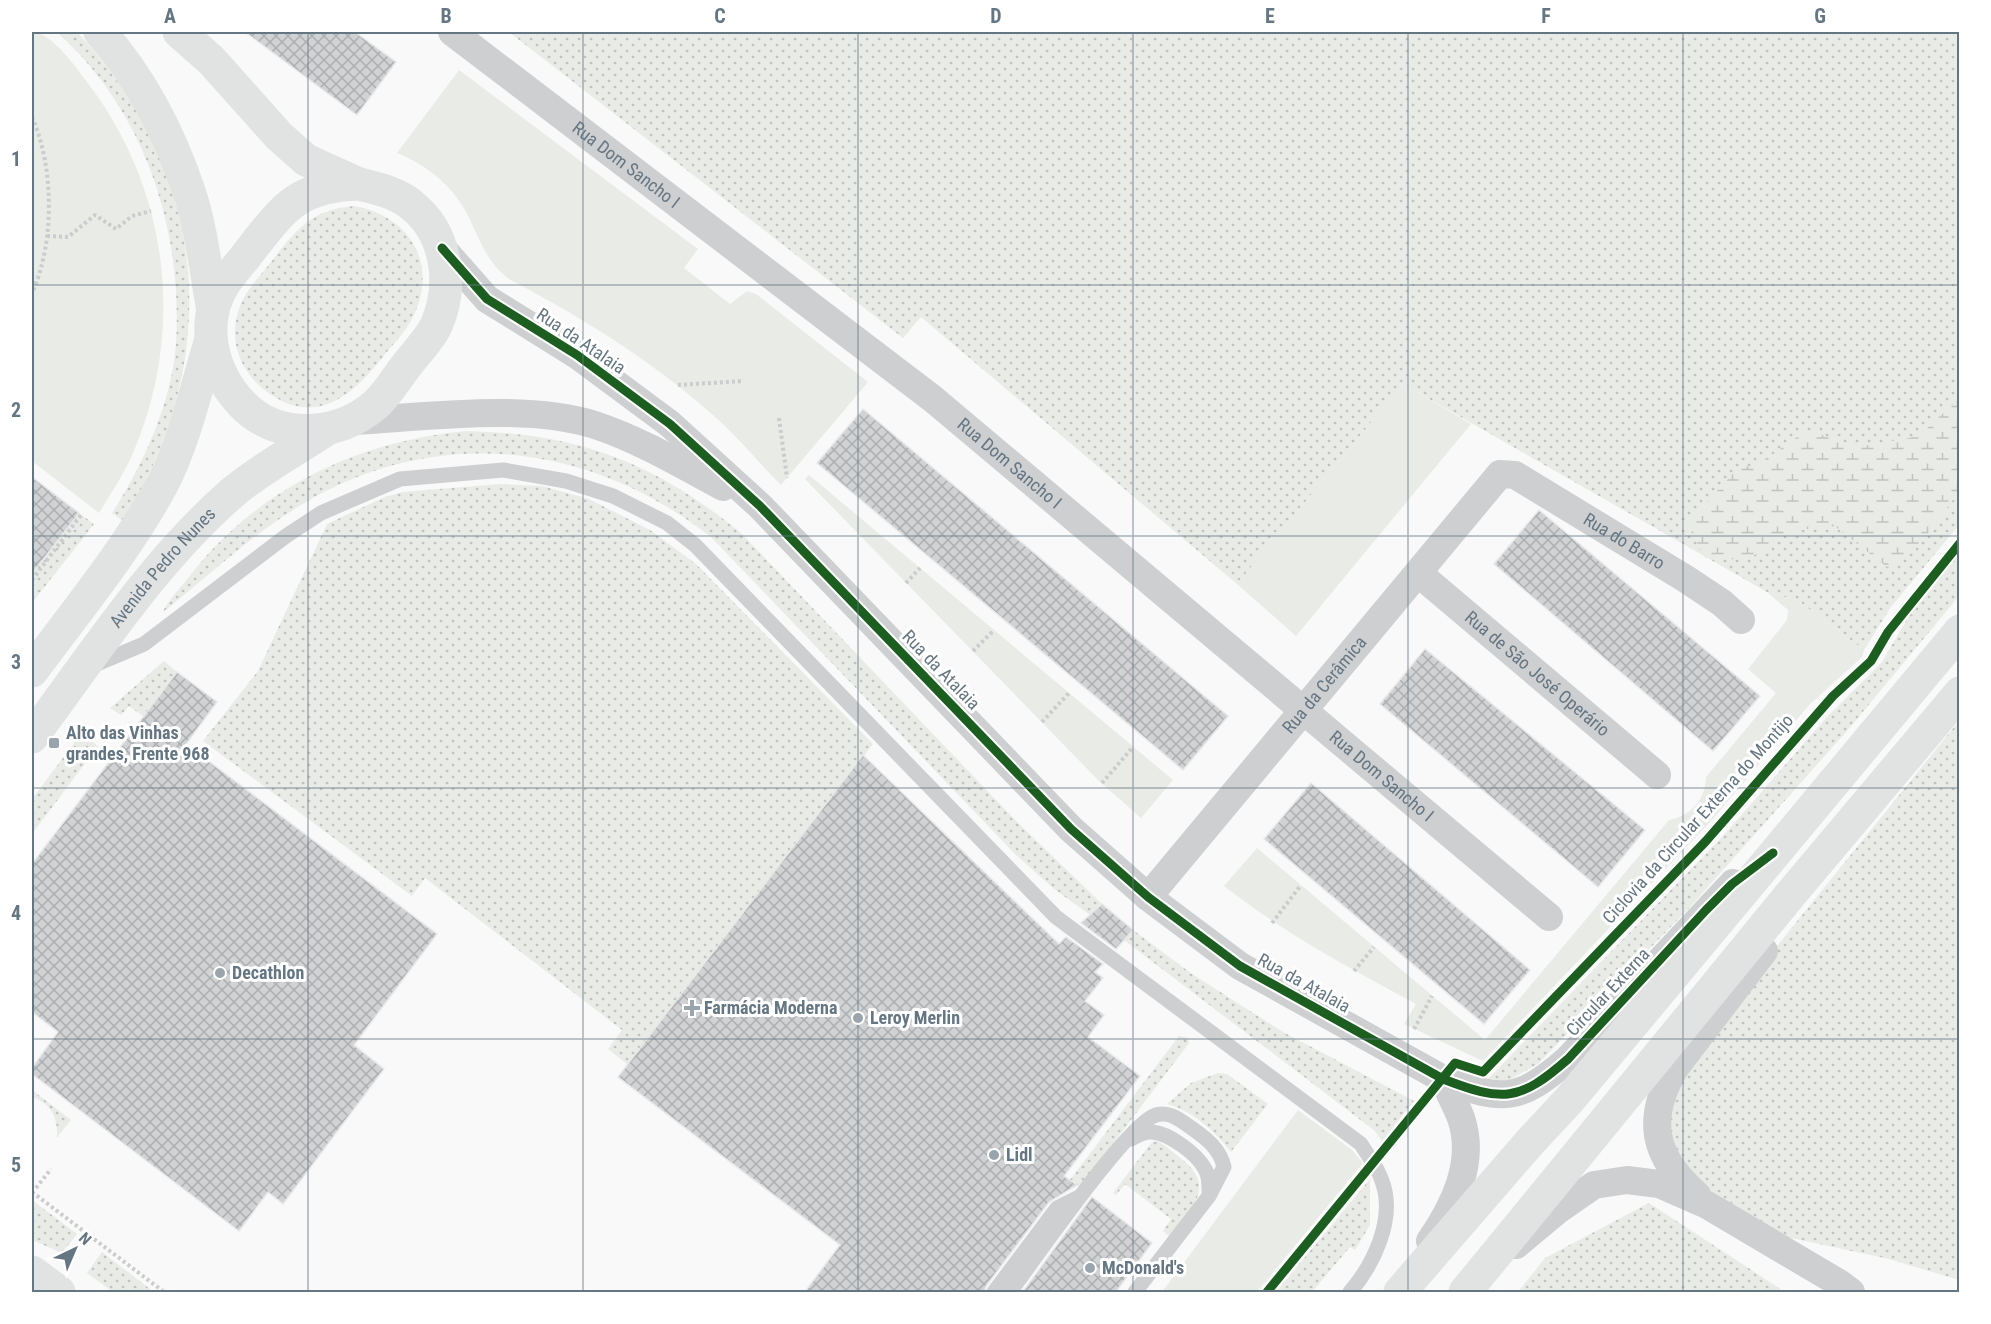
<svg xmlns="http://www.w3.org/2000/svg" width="1991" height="1324" viewBox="0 0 1991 1324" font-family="'Roboto Condensed',sans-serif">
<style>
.grass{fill:url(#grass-dots)}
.wetland{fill:url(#wetland-marsh)}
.park{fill:#e8ebe6}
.building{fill:url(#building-cross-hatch);stroke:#e8e8e8;stroke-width:1.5}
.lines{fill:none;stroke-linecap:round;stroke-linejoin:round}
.path{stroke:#cbcccd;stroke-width:4;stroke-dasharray:3 3;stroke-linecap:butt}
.lane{stroke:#cecfd0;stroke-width:15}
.street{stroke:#cecfd0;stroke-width:28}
.secondary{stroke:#e1e2e2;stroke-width:33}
.primary{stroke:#e1e2e2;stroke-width:33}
.cycleway-casing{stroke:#fff;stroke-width:13}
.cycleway{stroke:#1b5e20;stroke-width:9}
.grid{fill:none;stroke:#657683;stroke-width:1.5;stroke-opacity:0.55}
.poi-dot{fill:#99a4ac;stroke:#fff;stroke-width:2}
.labels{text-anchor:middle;stroke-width:6;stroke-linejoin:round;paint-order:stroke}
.street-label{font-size:18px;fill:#657683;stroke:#fff}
.poi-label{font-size:18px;font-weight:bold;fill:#657683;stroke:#fff;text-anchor:start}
.neatline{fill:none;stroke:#657683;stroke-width:2}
.grid-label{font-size:20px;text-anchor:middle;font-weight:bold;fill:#657683}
</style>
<defs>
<pattern id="grass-dots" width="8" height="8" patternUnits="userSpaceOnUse" patternTransform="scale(1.5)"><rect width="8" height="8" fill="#e8ebe6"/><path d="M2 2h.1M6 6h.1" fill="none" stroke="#c0c3c0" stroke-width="1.8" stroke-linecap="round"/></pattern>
<pattern id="wetland-marsh" width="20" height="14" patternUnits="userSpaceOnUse" patternTransform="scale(1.5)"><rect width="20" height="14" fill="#e8ebe6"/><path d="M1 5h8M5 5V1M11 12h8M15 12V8" fill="none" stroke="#c0c3c0"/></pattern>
<pattern id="building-cross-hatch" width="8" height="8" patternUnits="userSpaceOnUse" patternTransform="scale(1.5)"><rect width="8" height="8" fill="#d0d2d3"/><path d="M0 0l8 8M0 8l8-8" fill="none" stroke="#acafb1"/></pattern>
</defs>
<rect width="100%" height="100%" fill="#f9f9f9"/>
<path class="grass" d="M 57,32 L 77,32 C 209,173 225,358 123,521 L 112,513 C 143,466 172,401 176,344 C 183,228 144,110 57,32 Z
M 509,32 L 1959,32 L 1959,525 L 1891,607 L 1864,650 L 1797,600 L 1767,592 L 1403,384 L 1237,584 L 921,317 L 903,338 Z
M 354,206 C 410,216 439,264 413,317 C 407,330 395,342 386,353 C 358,389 322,427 273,396 C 242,377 226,342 240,306 C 246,290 260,276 271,262 C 296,230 310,210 354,206 Z
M 467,431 C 580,434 653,462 741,533 L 1018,823 L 1102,904 L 1090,915 L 1053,888 L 1016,855 L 711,537 C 597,448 453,425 322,493 C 263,524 213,572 162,613 C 169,599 182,586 192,573 C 261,487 358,441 467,431 Z
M 499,484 L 542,486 L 589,499 L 650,530 L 696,564 L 873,744 L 628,1065 L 608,1049 L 622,1030 L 425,878 L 412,896 L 203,741 L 258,671 L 327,524 L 385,497 L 403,492 Z
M 79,513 L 94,524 L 32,603 L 32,574 Z
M 1959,552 L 1959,596 L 1847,731 L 1690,907 L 1538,1064 L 1507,1081 L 1488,1079 L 1723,836 L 1826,718 L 1882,662 L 1914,607 Z
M 164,661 L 177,672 L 143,716 L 129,706 L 121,715 L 110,708 Z
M 1959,721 L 1959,1280 L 1889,1259 L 1782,1236 L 1711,1200 L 1679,1165 L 1664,1111 L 1687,1065 L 1777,946 Z
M 81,734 L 98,746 L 32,834 L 32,799 Z
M 1133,930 L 1192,974 L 1283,1032 L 1414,1101 L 1382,1141 L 1375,1131 L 1124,940 Z
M 1179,1036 L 1188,1038 L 1189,1043 L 1091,1173 L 1080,1184 L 1060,1193 Z
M 1218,1073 L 1227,1074 L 1268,1104 L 1231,1152 C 1216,1132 1191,1110 1167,1104 L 1191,1083 Z
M 32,1090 L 71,1120 L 57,1137 C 58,1118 51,1103 32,1097 Z
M 1157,1141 C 1167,1146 1175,1154 1184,1161 C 1217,1189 1189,1210 1169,1236 L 1163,1231 L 1171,1219 L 1125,1184 L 1116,1195 L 1113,1193 L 1152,1142 Z
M 1370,1179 L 1370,1225 L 1355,1250 L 1350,1247 L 1312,1292 L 1276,1292 Z
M 32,1200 L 77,1234 L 62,1253 L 32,1240 Z
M 1649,1203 L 1785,1292 L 1518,1292 L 1545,1258 Z
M 102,1252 L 154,1292 L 113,1292 L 87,1273 Z"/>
<path class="wetland" d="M 1959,398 L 1959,492 L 1915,550 L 1887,567 L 1832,524 L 1788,533 L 1747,560 L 1705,558 L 1687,524 L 1738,468 L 1759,464 L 1807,430 L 1858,447 L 1919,436 Z"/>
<path class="park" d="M 32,32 C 50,31 76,67 87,82 C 169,189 186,330 133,453 C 124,474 111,493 99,513 L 32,461 Z
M 459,70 L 698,249 L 684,268 L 730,304 L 747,291 L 756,294 L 868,382 L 781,485 C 762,466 744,444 724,425 C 660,366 587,320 509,279 C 488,263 482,245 471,222 C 457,189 429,166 397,153 Z
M 1403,384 L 1471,424 L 1296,636 L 1237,584 Z
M 809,475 L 1173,780 L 1141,818 L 1099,781 L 805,479 Z
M 1767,592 L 1797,600 L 1864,650 L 1862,657 L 1810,704 L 1711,821 L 1483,1061 L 1404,1024 L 1416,1004 C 1349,968 1284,933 1224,886 L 1257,848 L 1485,1040 L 1669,820 C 1692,815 1705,800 1706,777 L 1776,693 L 1748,669 L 1787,620 L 1788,610 Z
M 1298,1110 L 1352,1150 L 1363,1163 L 1257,1292 L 1162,1292 Z"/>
<path class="building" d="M 245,32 L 355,32 L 396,62 L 357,115 Z
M 863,409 L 1228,716 L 1183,770 L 817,463 Z
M 32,477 L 79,513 L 32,574 Z
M 1539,510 L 1760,696 L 1713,751 L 1494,564 Z
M 1425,649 L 1645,830 L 1598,887 L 1380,704 Z
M 177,672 L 217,702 L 186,744 L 437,934 L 354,1045 L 384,1069 L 283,1204 L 268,1192 L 239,1231 L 32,1074 L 32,1068 L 58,1032 L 32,1012 L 32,864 Z
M 863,755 L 1059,944 L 1066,937 L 1103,964 L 1095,972 L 1103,978 L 1085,1001 L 1104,1015 L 1088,1037 L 1140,1076 L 1064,1176 L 1077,1185 L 1049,1202 L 986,1286 L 984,1293 L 804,1293 L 840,1245 L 618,1077 Z
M 1311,783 L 1530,970 L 1484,1024 L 1264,839 Z
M 1102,904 L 1133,930 L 1116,949 L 1081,923 Z
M 1092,1197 L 1152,1243 L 1115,1293 L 1022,1293 Z"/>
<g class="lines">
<path class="path" d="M 32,117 C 54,166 55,243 32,293
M 47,236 L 68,237 L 95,215 L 116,229 L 132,216 L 151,211
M 678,385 L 744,381
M 779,418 L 787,478
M 32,580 L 81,515
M 906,583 L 920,568
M 973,651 L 994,630
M 1042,722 L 1069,693
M 1102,783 L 1133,747
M 1272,923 L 1301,885
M 1354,971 L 1374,947
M 1414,1029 L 1432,996
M 36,1188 L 51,1169
M 32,1192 L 164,1292"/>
<path class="lane" d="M 92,666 L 144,644 L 286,536 L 321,513 L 400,479 L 503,470 L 566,481 L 613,496 L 667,523 L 695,545 L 1056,917 L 1361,1144 C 1368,1156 1378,1168 1382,1181 C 1396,1218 1374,1264 1350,1292
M 1131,1139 C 1137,1136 1144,1131 1152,1132 C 1169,1133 1197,1154 1205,1169 C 1210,1177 1209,1186 1209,1196
M 994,1292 L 1057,1208 L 1079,1197
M 1010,1292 C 1033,1262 1127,1124 1156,1115 C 1171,1111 1181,1121 1193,1129 C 1207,1139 1220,1149 1224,1167 L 1209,1196 L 1135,1292"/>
<g class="street">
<path id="s1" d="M 452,32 L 933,399 L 1549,917"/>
<path d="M 442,248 L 487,299 L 577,355 L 670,424 L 760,506 L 1071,829 L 1148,897 L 1240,966 L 1443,1079 C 1503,1102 1519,1102 1568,1059 L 1733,883"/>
<path d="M 353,421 C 426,417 526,403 595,425 C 640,440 682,465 723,487"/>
<path id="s2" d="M 1418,573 L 1657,775"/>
<path id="s3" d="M 1148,897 L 1500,474 L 1515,475 L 1686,579 L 1722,603 L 1741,620"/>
<path d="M 1697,1195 C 1653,1157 1645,1119 1675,1068 L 1764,951"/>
<path d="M 1430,1241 C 1454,1206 1476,1162 1461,1118 C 1456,1105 1449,1092 1443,1079"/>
<path d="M 1516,1245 L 1558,1210 L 1594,1185 L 1627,1180 L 1659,1184 L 1707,1205 L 1839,1283 L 1851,1292"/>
</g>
<g class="secondary">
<path d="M 100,32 C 142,79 170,134 190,194 C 202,231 206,273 213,311"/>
<path d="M 179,32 L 211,60 L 279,136 L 306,160 L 357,183"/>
<path d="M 359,184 C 376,188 394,192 409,203 C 448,232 454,285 436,326 C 429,340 415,354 406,366 C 396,379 387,395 375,405 C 339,437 278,441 243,405 C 212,373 199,324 224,284 C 231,273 241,263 249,252 C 284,207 298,186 359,184 Z"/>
<path d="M 32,671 C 77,610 127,550 163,483 C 185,440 197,385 211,339"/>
<path id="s4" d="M 32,737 C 94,654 153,562 232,493 C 260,469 296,450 327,429"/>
<path d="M 32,1272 L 59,1292"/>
</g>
<path class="primary" d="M 1400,1292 L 1530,1142 L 1570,1099 L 1960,631
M 1465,1292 L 1790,895 L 1960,693"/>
<g class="cycleway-casing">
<path id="cycleway" d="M 442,248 L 487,299 L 577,355 L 670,424 L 760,506 L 1071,829 L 1148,897 L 1240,966 L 1443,1079 C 1503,1102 1519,1102 1568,1059 L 1706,910 L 1732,884 L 1773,853
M 1267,1292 L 1455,1063 L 1483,1072 L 1706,841 L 1833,696 L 1871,661 L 1888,632 L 1960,543"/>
</g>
<use href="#cycleway" class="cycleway"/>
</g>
<path class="grid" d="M 308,32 L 308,1292M 583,32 L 583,1292M 858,32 L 858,1292M 1133,32 L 1133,1292M 1408,32 L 1408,1292M 1683,32 L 1683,1292M 32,285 L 1960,285M 32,536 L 1960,536M 32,788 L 1960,788M 32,1039 L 1960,1039"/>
<g class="poi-dot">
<rect x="48" y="737" width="12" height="12" rx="3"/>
<circle cx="220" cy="973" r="6"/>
<path d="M689 999h6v6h6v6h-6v6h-6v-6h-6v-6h6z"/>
<circle cx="858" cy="1018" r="6"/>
<circle cx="994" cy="1155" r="6"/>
<circle cx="1090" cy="1268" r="6"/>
</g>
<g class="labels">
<g class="street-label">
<text dy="6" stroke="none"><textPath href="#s1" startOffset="219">Rua Dom Sancho I</textPath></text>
<text transform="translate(581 341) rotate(34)" y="6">Rua da Atalaia</text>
<text dy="6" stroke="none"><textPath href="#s1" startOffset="705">Rua Dom Sancho I</textPath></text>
<text dy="6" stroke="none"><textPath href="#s3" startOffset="693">Rua do Barro</textPath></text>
<text dy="6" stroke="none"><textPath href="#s4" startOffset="214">Avenida Pedro Nunes</textPath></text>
<text transform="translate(941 670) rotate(46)" y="6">Rua da Atalaia</text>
<text dy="6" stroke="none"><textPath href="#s2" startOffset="156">Rua de São José Operário</textPath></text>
<text dy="6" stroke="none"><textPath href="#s3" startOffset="276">Rua da Cerâmica</textPath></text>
<text dy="6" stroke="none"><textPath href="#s1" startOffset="1191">Rua Dom Sancho I</textPath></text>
<text transform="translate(1698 819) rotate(-48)" y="6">Ciclovia da Circular Externa do Montijo</text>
<text transform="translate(1304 983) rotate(29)" y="6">Rua da Atalaia</text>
<text transform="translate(1608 992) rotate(-47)" y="6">Circular Externa</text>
</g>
<g class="poi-label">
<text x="66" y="739">Alto das Vinhas<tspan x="66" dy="21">grandes, Frente 968</tspan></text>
<text x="232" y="979">Decathlon</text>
<text x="704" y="1014">Farmácia Moderna</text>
<text x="870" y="1024">Leroy Merlin</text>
<text x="1006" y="1161">Lidl</text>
<text x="1102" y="1274">McDonald's</text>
</g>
</g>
<rect width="1991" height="1324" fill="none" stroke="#ffffff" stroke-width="66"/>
<g transform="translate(75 1249) rotate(44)" stroke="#ffffff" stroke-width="4.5" paint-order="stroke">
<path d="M0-4.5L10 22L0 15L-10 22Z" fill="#657683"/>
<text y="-9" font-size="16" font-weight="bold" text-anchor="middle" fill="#657683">N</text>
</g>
<rect x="33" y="33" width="1925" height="1258" class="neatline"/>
<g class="grid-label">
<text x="170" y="23">A</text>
<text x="446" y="23">B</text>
<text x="720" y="23">C</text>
<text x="996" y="23">D</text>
<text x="1270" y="23">E</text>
<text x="1546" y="23">F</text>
<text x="1820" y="23">G</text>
<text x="16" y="166">1</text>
<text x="16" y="417">2</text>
<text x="16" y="669">3</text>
<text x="16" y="920">4</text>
<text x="16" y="1172">5</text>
</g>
</svg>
